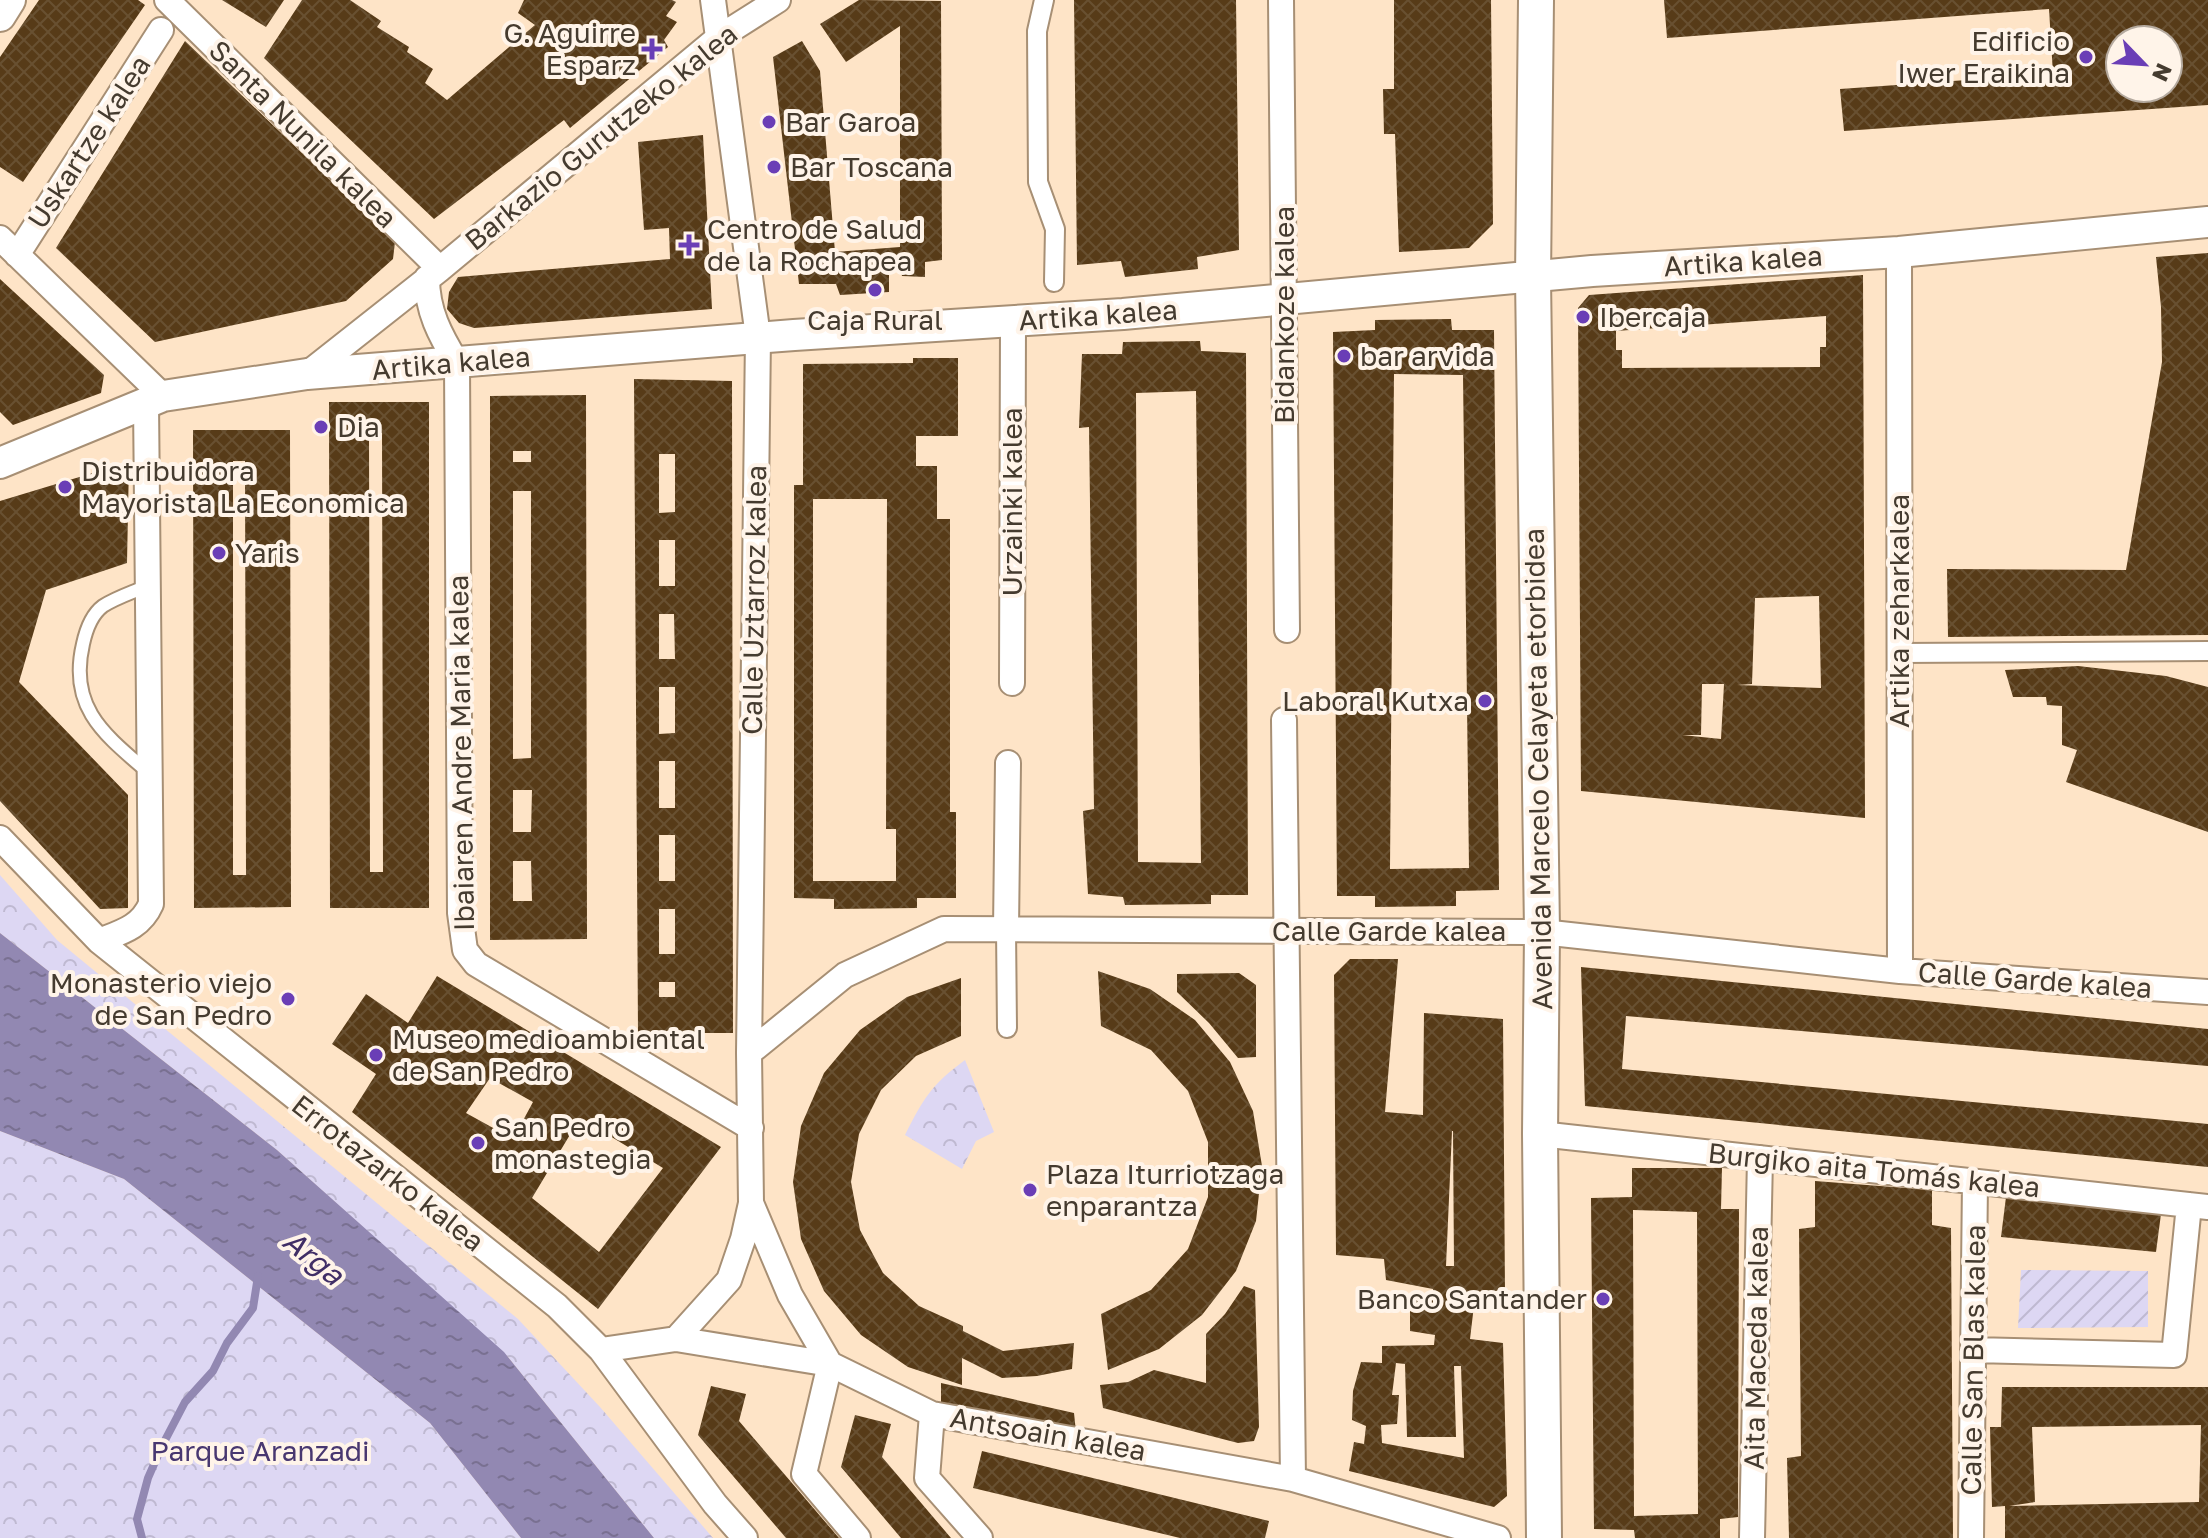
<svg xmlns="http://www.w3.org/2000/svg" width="2208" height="1538" viewBox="0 0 2208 1538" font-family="'Golos Text',sans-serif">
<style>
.park{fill:url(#park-crowns)}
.garden{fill:url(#garden-furrows)}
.water{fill:url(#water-ripples)}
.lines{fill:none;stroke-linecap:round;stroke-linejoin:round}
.stream{stroke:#9288b2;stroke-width:8}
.building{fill:url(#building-cross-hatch);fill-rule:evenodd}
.service-casing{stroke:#a78f74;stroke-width:16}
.pedestrian-casing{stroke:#a78f74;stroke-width:22}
.minor-casing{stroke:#a78f74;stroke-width:28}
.tertiary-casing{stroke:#a78f74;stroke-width:34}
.secondary-casing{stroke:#a78f74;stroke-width:38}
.service{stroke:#fff;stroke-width:12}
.pedestrian{stroke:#fff;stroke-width:18}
.minor{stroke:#fff;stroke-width:24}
.tertiary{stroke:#fff;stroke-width:30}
.secondary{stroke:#fff;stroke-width:34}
.poi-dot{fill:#6a3eb6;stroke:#fff4e9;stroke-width:3}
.labels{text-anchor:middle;stroke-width:8;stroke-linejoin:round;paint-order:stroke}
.poi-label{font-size:28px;fill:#453b2f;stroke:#fff4e9;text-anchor:start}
.street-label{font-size:28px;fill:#453b2f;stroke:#fff4e9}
.park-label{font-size:28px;fill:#483770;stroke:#fff4e9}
.water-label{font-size:30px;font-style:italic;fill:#402e66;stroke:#fff4e9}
</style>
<defs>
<pattern id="park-crowns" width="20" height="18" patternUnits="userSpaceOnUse" patternTransform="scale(2)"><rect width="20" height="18" fill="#ddd7f3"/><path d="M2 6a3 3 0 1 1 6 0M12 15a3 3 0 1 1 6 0" fill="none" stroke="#bfb9d1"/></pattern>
<pattern id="garden-furrows" width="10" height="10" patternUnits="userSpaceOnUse" patternTransform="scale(2)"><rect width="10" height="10" fill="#ddd7f3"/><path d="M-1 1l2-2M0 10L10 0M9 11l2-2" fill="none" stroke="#bfb9d1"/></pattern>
<pattern id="water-ripples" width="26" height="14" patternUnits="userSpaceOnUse" patternTransform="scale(2)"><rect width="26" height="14" fill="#9288b2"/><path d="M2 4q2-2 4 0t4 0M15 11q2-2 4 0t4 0" fill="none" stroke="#797091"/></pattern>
<pattern id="building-cross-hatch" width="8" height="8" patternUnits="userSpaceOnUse" patternTransform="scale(2)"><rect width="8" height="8" fill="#573b18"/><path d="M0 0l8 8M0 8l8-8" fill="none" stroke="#685031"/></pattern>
</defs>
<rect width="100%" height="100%" fill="#fee4c7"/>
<path class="park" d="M 0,875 L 57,940 L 518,1319 L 600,1407 L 713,1538 L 654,1538 L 508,1357 L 277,1150 L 0,933 Z
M 965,1060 L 994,1132 L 976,1141 L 962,1169 L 905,1135 C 923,1099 932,1084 965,1060 Z
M 0,1131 L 124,1179 L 430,1423 L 521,1538 L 0,1538 Z"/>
<path class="garden" d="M 2021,1270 L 2148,1271 L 2148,1327 L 2018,1328 Z"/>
<path class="water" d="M 0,933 L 277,1150 L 504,1352 L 654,1538 L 521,1538 L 430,1423 L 124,1179 L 0,1131 Z"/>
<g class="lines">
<path class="stream" d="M 142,1538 L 137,1519 L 148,1478 L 162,1446 L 185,1402 L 213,1371 L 227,1343 L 253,1308 L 258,1276"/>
</g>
<path class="building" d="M 39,0 L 138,0 L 145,5 L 23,182 L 0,167 L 0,57 Z
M 222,0 L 284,0 L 266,27 Z
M 302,0 L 350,0 L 381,21 L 377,27 L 409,47 L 407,52 L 433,69 L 425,83 L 447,100 L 535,25 L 518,13 L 524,0 L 672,0 L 676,2 L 666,16 L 677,22 L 664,40 L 668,47 L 570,128 L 564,120 L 434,219 L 264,58 Z
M 859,0 L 941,1 L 942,260 L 925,262 L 925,277 L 902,276 L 899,264 L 889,263 L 889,292 L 840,295 L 836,284 L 799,284 L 773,57 L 802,41 L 820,71 L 835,252 L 900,247 L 900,26 L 846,62 L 820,24 Z
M 1074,0 L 1236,0 L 1239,250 L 1197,257 L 1198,269 L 1125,277 L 1121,261 L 1077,265 Z
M 1394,0 L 1491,0 L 1493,224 L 1469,248 L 1399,252 L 1395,134 L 1384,134 L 1383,89 L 1394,89 Z
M 1664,0 L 2208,0 L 2208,105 L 1844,131 L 1840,89 L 2053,74 L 2049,9 L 1667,38 ZM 2120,40 L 2168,40 L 2168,88 L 2120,88 Z
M 185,41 L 395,242 L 393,259 L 346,301 L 155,342 L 56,248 Z
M 703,135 L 712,309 L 474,328 L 459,323 L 447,309 L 449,292 L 458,277 L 670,259 L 669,228 L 644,230 L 638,142 Z
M 2208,253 L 2208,635 L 1948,637 L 1947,569 L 2126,570 L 2162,362 L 2161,307 L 2156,257 Z
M 1863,275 L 1865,818 L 1581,791 L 1578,308 L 1589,295 ZM 1826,316 L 1826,347 L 1820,347 L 1820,367 L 1622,368 L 1622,350 L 1616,350 L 1616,331 ZM 1819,596 L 1821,688 L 1737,685 L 1752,684 L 1755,598 ZM 1702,684 L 1724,684 L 1721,739 L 1682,735 L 1701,735 Z
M 0,279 L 104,375 L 101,393 L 13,425 L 0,412 Z
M 1451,319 L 1452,330 L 1494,330 L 1499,890 L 1456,891 L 1456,906 L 1375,907 L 1375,896 L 1337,896 L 1333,332 L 1375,330 L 1375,320 ZM 1394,374 L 1463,375 L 1469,868 L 1390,869 Z
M 1200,341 L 1201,351 L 1246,353 L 1248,895 L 1211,895 L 1211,904 L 1125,905 L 1123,897 L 1088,894 L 1083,811 L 1094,809 L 1089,427 L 1079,428 L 1082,354 L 1122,354 L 1123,342 ZM 1196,391 L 1201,863 L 1138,862 L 1136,393 Z
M 913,358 L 958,358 L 958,436 L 916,436 L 916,466 L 937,466 L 937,519 L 950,519 L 950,812 L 956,812 L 956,898 L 917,898 L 917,908 L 834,909 L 834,899 L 794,898 L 794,485 L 803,485 L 803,364 L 913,363 ZM 813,499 L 887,499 L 886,829 L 896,829 L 896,881 L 813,881 Z
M 634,379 L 732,381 L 733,1033 L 638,1033 ZM 659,454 L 675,454 L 675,512 L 659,513 ZM 659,540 L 675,540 L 675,586 L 659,586 ZM 659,614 L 674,614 L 675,659 L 659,659 ZM 659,687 L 675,687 L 675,733 L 659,734 ZM 659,761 L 675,761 L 675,808 L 659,808 ZM 659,835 L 675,835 L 675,881 L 659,881 ZM 659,909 L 675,909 L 675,954 L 659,954 ZM 659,982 L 675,982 L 675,997 L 659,997 Z
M 586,395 L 587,939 L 490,940 L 490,396 ZM 513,451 L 531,451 L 531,462 L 513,462 ZM 513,491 L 531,491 L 531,758 L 513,759 ZM 513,790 L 532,790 L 531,832 L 513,832 ZM 513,861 L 531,861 L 532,901 L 513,901 Z
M 329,402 L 429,402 L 429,908 L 330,908 ZM 369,433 L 382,433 L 383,872 L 370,872 Z
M 193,430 L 290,430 L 291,907 L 194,908 ZM 233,461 L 245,461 L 246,875 L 233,875 Z
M 129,462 L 127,563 L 46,590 L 19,682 L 128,795 L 128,908 L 100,909 L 0,801 L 0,501 Z
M 2078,666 L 2166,676 L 2208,687 L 2208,832 L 2066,782 L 2077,750 L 2062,745 L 2062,706 L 2047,705 L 2046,697 L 2013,697 L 2005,670 Z
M 1350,959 L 1398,959 L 1385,1112 L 1423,1115 L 1424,1013 L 1503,1019 L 1505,1294 L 1475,1297 L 1470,1339 L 1503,1343 L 1507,1496 L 1494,1507 L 1349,1471 L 1354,1442 L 1364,1444 L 1366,1426 L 1352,1420 L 1353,1391 L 1361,1362 L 1382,1363 L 1382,1346 L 1434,1345 L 1435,1335 L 1410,1331 L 1410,1295 L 1434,1300 L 1433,1289 L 1386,1280 L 1384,1259 L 1336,1255 L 1334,975 ZM 1452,1131 L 1453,1131 L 1454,1266 L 1446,1266 ZM 1396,1363 L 1405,1364 L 1407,1437 L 1456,1437 L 1454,1366 L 1461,1366 L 1464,1458 L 1382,1443 L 1381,1425 L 1397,1424 L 1399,1395 L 1392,1395 Z
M 1581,967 L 2208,1029 L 2208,1066 L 1626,1016 L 1622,1069 L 2208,1124 L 2208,1167 L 1585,1106 Z
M 1098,971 L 1150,989 L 1195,1020 L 1230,1062 L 1253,1111 L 1262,1166 L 1256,1221 L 1236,1271 L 1202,1315 L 1159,1349 L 1108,1370 L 1101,1314 L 1151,1290 L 1188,1249 L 1208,1197 L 1208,1142 L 1188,1091 L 1151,1050 L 1101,1026 Z
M 1239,973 L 1256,985 L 1256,1057 L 1238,1058 L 1209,1023 L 1177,992 L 1177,974 Z
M 437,976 L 721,1147 L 598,1309 L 352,1112 L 376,1074 L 332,1044 L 366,994 L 408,1023 ZM 490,1078 L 533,1102 L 513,1139 L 466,1113 ZM 580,1118 L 663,1168 L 599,1252 L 532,1198 Z
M 961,978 L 961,1036 L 916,1056 L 881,1090 L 859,1134 L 851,1182 L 860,1230 L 883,1273 L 919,1306 L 963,1326 L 963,1331 L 1003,1351 L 1074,1343 L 1072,1369 L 1037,1376 L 1002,1378 L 962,1358 L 962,1385 L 908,1367 L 861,1335 L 824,1291 L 801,1239 L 793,1182 L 801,1126 L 824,1073 L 860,1030 L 907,997 Z
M 1632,1168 L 1722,1168 L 1721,1209 L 1739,1209 L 1738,1517 L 1720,1519 L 1720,1538 L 1635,1538 L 1634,1530 L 1594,1529 L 1591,1198 L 1632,1197 ZM 1633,1210 L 1697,1212 L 1698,1514 L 1634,1516 Z
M 1815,1181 L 1932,1190 L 1932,1225 L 1951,1228 L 1953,1538 L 1789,1538 L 1787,1458 L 1801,1456 L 1799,1229 L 1815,1227 Z
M 2006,1197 L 2161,1214 L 2156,1252 L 2001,1237 Z
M 1244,1286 L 1255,1290 L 1259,1427 L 1254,1441 L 1238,1443 L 1103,1408 L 1100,1385 L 1128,1382 L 1154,1370 L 1206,1383 L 1206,1334 L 1225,1314 Z
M 941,1383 L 1074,1413 L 1076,1432 L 941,1402 Z
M 711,1386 L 746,1394 L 739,1421 L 839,1538 L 786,1538 L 698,1435 Z
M 2002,1387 L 2208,1387 L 2208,1538 L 2005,1538 L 2005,1506 L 1992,1507 L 1990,1427 L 2001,1427 ZM 2201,1425 L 2199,1502 L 2009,1506 L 2035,1502 L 2032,1427 Z
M 855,1415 L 891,1424 L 882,1457 L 951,1538 L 901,1538 L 841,1467 Z
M 982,1451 L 1269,1521 L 1265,1538 L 1180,1538 L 973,1488 Z"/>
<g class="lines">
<g class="service-casing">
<path id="service" d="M 149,585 C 134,592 117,597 103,606 C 91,615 86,630 83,644 C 68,708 105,735 149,773"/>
</g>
<g class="pedestrian-casing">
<path id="pedestrian" d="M 1044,0 L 1037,31 L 1038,182 L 1055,229 L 1054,282
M 1899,653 L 2208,651
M 1006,929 L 1007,1028"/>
</g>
<g class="minor-casing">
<path id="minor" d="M 167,0 L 440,269
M 1281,0 L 1287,630
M 0,238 L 163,396
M 1899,252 L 1900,971
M 17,255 L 161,30
M 427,278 C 427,311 440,335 457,363 L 460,913 L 465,950 L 476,964 L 751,1128
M 307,374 L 440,269 L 718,38 L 778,0
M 1012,683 L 1013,321
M 1284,720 L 1293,1479
M 0,838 L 99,941 L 557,1306 L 601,1350 L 715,1504 L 745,1538
M 1006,929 L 1008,763
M 99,941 C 122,932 141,927 151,904 L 146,403
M 749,1053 L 845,975 L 944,929 L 1542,932 L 1900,971 L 2208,992
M 1540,1134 L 2208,1207
M 751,1203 L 790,1295 L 830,1364 L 804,1474 L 858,1538
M 676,1339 L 729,1280 L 743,1239 L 751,1203 L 749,1053 L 758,337 L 713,0
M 601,1350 L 676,1339 L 830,1364 L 932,1414 L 1293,1479 L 1498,1538
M 1973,1350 L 2174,1355 L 2189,1205
M 932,1414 L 927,1478 L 980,1538
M 1752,1538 L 1760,1158
M 1971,1538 L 1975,1182"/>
</g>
<g class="tertiary-casing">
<path id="tertiary" d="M 0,16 L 10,0
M 0,463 L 163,396 L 307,374 L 794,335 L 1123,314 L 1592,271 L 1899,252 L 2208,222"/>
</g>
<g class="secondary-casing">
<path id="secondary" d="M 1536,0 L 1533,278 L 1542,932 L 1540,1134 L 1544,1538"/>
</g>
<use href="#service" class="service"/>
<use href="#pedestrian" class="pedestrian"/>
<use href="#minor" class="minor"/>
<use href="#tertiary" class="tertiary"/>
<use href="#secondary" class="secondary"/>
</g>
<g class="poi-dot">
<path d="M648 37h8v8h8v8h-8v8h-8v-8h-8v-8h8z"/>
<circle cx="2086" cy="57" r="8"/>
<circle cx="769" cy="122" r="8"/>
<circle cx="774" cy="167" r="8"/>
<path d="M685 233h8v8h8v8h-8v8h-8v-8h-8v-8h8z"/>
<circle cx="875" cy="290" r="8"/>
<circle cx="1583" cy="317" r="8"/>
<circle cx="1344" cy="356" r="8"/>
<circle cx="321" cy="427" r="8"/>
<circle cx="65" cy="487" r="8"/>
<circle cx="219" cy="553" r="8"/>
<circle cx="1485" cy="701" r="8"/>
<circle cx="288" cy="999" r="8"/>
<circle cx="376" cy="1055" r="8"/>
<circle cx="478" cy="1143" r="8"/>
<circle cx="1030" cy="1190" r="8"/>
<circle cx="1603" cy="1299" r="8"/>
</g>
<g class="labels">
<g class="poi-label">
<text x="636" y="43" text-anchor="end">G. Aguirre<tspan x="636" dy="32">Esparz</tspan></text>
<text x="2070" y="51" text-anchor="end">Edificio<tspan x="2070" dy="32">Iwer Eraikina</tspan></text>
<text x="785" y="132">Bar Garoa</text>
<text x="790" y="177">Bar Toscana</text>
<text x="707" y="239">Centro de Salud<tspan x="707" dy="32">de la Rochapea</tspan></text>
<text x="1599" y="327">Ibercaja</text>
<text x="875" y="330" text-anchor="middle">Caja Rural</text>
<text x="1360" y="366">bar arvida</text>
<text x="337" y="437">Dia</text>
<text x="81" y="481">Distribuidora<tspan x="81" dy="32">Mayorista La Economica</tspan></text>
<text x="235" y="563">Yaris</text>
<text x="1469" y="711" text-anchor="end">Laboral Kutxa</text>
<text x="272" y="993" text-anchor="end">Monasterio viejo<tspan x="272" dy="32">de San Pedro</tspan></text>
<text x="392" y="1049">Museo medioambiental<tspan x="392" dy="32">de San Pedro</tspan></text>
<text x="494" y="1137">San Pedro<tspan x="494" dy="32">monastegia</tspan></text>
<text x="1046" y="1184">Plaza Iturriotzaga<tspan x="1046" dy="32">enparantza</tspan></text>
<text x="1587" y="1309" text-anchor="end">Banco Santander</text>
</g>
<g class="street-label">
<text transform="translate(303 134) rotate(45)" y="10">Santa Nunila kalea</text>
<text transform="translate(601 137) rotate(-39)" y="10">Barkazio Gurutzeko kalea</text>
<text transform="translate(89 142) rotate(-57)" y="10">Uskartze kalea</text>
<text transform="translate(1743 261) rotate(-4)" y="10">Artika kalea</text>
<text transform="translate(1098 315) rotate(-4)" y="10">Artika kalea</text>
<text transform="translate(1284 315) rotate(-90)" y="10">Bidankoze kalea</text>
<text transform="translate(451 363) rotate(-5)" y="10">Artika kalea</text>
<text transform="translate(1012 502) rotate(-90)" y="10">Urzainki kalea</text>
<text transform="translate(754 600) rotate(-89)" y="10">Calle Uztarroz kalea</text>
<text transform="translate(1899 611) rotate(-90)" y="10">Artika zeharkalea</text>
<text transform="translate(461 753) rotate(-91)" y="10">Ibaiaren Andre Maria kalea</text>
<text transform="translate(1538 769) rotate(-91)" y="10">Avenida Marcelo Celayeta etorbidea</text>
<text x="1389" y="941">Calle Garde kalea</text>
<text transform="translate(2035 980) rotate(4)" y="10">Calle Garde kalea</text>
<text transform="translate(1874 1170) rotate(6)" y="10">Burgiko aita Tomás kalea</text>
<text transform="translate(388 1173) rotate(38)" y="10">Errotazarko kalea</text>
<text transform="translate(1756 1348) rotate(-89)" y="10">Aita Maceda kalea</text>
<text transform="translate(1973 1360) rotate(-89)" y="10">Calle San Blas kalea</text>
<text transform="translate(1048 1434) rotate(10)" y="10">Antsoain kalea</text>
</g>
<g class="park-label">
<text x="260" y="1461">Parque Aranzadi</text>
</g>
<g class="water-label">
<text transform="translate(313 1258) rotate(39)" y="10">Arga</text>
</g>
</g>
<g transform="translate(2144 64) rotate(115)"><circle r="38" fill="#fff4e9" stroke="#b5aa9f" stroke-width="2"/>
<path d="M0-6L14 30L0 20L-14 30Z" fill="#6a3eb6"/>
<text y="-12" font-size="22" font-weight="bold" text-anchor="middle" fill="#453b2f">N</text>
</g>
</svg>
